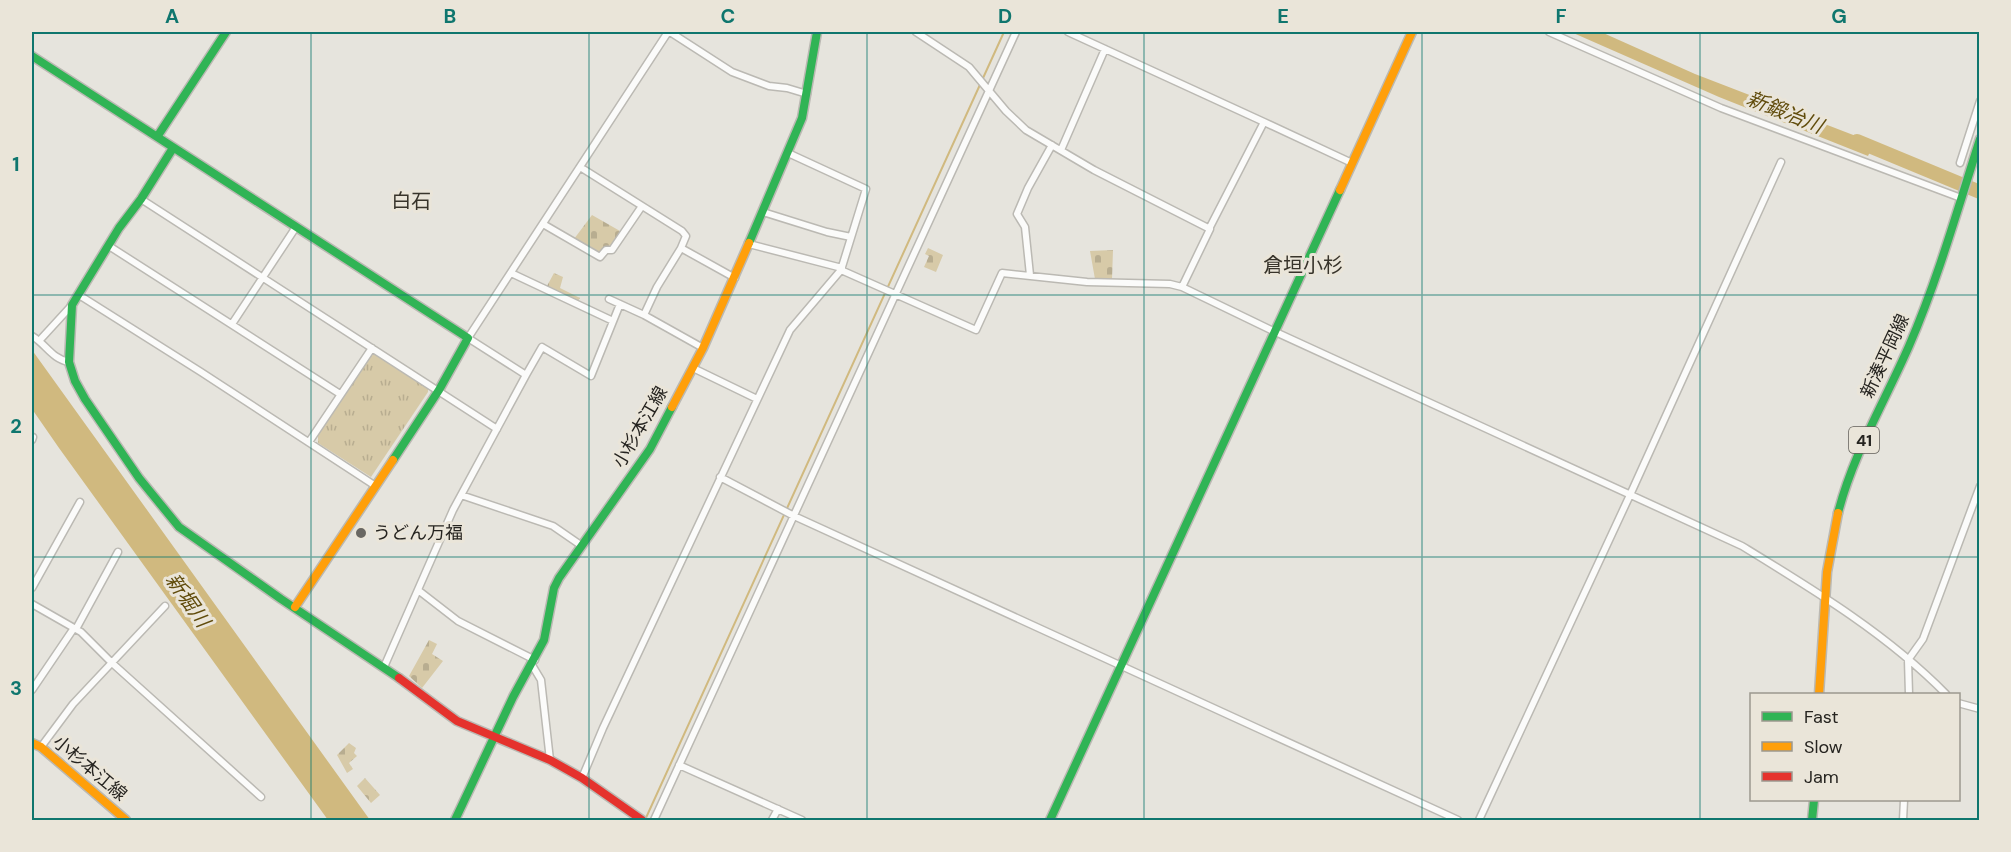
<svg xmlns="http://www.w3.org/2000/svg" width="2011" height="852" viewBox="0 0 2011 852" font-family="'DM Sans','Noto Sans JP',sans-serif">
<style>
.cemetery{fill:url(#cemetery-stones)}
.park{fill:url(#park-tufts)}
.water{fill:#d0b97f}
.lines{fill:none;stroke-linecap:round;stroke-linejoin:round}
.stream{stroke:#d0b97f;stroke-width:2}
.river{stroke:#d0b97f;stroke-width:14}
.street-casing{stroke:#bbb9b3;stroke-width:9}
.fast-casing{stroke:#bbb9b3;stroke-width:11}
.slow-casing{stroke:#bbb9b3;stroke-width:11}
.jam-casing{stroke:#bbb9b3;stroke-width:11}
.street{stroke:#fbfbfa;stroke-width:6}
.fast{stroke:#30b455;stroke-width:8}
.slow{stroke:#ff9f0a;stroke-width:8}
.jam{stroke:#e5322d;stroke-width:8}
.grid{fill:none;stroke:#0f766e;stroke-width:1.5;stroke-opacity:0.55}
.poi-dot{fill:#696762;stroke:#eae5d9;stroke-width:2}
.labels{text-anchor:middle;stroke-width:6;stroke-linejoin:round;paint-order:stroke}
.shield{fill:#eae5d9;stroke:#615e58;stroke-width:1.5}
.shield-label{font-size:16px;font-weight:bold;fill:#262420}
.street-label{font-size:18px;fill:#262420;stroke:#eae5d9}
.poi-label{font-size:18px;fill:#262420;stroke:#eae5d9;text-anchor:start}
.water-label{font-size:20px;font-style:italic;fill:#614c0c;stroke:#eae5d9}
.neighbourhood-label{font-size:20px;fill:#38342b;stroke:#eae5d9}
.neatline{fill:none;stroke:#0f766e;stroke-width:2}
.grid-label{font-size:20px;text-anchor:middle;font-weight:bold;fill:#0f766e}
</style>
<defs>
<pattern id="cemetery-stones" width="16" height="16" patternUnits="userSpaceOnUse" patternTransform="scale(1.5)"><rect width="16" height="16" fill="#d7caa8"/><path d="M2 7V4a2 2 0 0 1 4 0v3zM10 15v-3a2 2 0 0 1 4 0v3z" fill="#b8ad90"/></pattern>
<pattern id="park-tufts" width="24" height="20" patternUnits="userSpaceOnUse" patternTransform="scale(1.5)"><rect width="24" height="20" fill="#d7caa8"/><path d="M3 7l-1-3M5 7V3M7 7l1-3M15 17l-1-3M17 17v-4M19 17l1-3" fill="none" stroke="#b8ad90"/></pattern>
</defs>
<rect width="100%" height="100%" fill="#e6e4dd"/>
<path class="cemetery" d="M 592,215 L 620,231 L 611,248 L 605,246 L 600,254 L 574,239 Z
M 928,248 L 943,255 L 936,272 L 924,267 L 929,256 L 925,254 Z
M 1113,250 L 1112,279 L 1095,279 L 1090,251 Z
M 554,273 L 563,277 L 560,288 L 580,298 L 578,301 L 547,286 Z
M 429,640 L 437,644 L 432,654 L 443,661 L 422,688 L 409,676 Z
M 349,743 L 356,748 L 354,753 L 357,756 L 349,763 L 353,769 L 347,773 L 337,755 Z
M 365,778 L 380,795 L 371,803 L 357,786 Z"/>
<path class="park" d="M 375,354 L 428,389 L 428,392 L 371,477 L 318,443 L 318,435 L 371,356 Z"/>
<path class="water" d="M 1571,32 L 1601,32 L 1695,74 L 1874,143 L 1868,156 L 1719,97 Z
M 32,350 L 370,820 L 328,820 L 59,448 L 32,409 Z"/>
<g class="lines">
<path class="stream" d="M 645,820 L 1004,32"/>
<path class="river" d="M 1857,141 L 1980,192"/>
<g class="street-casing">
<path id="street" d="M 670,32 L 732,72 L 769,86 L 787,88 L 807,94
M 916,32 L 969,67 L 1006,111 L 1026,130 L 1094,170 L 1210,229 L 1182,287
M 1068,32 L 1264,122
M 1549,32 L 1721,108 L 1961,198
M 1061,150 L 1105,49
M 1960,163 L 1980,101
M 580,167 L 682,231 L 686,236 L 681,248 L 735,278
M 141,199 L 497,429
M 763,212 L 827,232 L 851,237
M 543,224 L 600,257 L 606,250 L 612,250 L 642,206
M 1209,229 L 1264,122 L 1352,163
M 749,244 L 842,268
M 109,246 L 340,394
M 681,248 L 657,287 L 644,315 L 703,348
M 841,270 L 976,330 L 1002,273 L 1087,282 L 1170,284 L 1182,287 L 1269,329 L 1742,546 C 1814,590 1887,634 1946,694
M 511,273 L 613,321
M 1030,275 L 1025,227 L 1017,214 L 1028,188 L 1052,145
M 79,295 L 201,372 L 374,485
M 609,299 L 644,315
M 232,324 L 296,227
M 32,336 C 46,344 52,359 69,362
M 39,341 L 72,305
M 693,368 L 757,399
M 526,375 L 542,347 L 591,376 L 620,304
M 32,440 L 33,437
M 309,442 L 372,348
M 720,477 L 794,516 L 1458,820
M 461,495 L 553,526 L 582,546
M 32,588 L 80,502
M 418,590 L 458,621 L 535,660
M 32,604 L 81,632 L 112,663 L 261,797
M 76,629 L 118,552
M 532,665 L 541,680 L 550,760
M 384,667 L 453,510 L 526,375 L 468,338 L 668,32
M 32,690 L 74,628
M 1909,694 L 1908,660 L 1923,639 L 1980,486
M 1958,703 L 1980,709
M 41,747 L 73,704 L 165,606
M 679,765 L 802,820
M 582,778 L 603,728 L 790,330 L 841,270 L 866,189 L 788,153
M 654,820 L 1016,32
M 772,820 L 778,809
M 1479,820 L 1630,495 L 1781,162
M 1903,820 L 1904,800"/>
</g>
<g class="fast-casing">
<path id="fast" d="M 32,56 L 468,338 L 439,390 L 393,460
M 157,137 L 226,32
M 173,148 L 141,199 L 119,228 L 72,305 L 69,362 L 75,381 L 85,399 L 139,478 L 179,527 L 281,599 L 399,678
M 749,243 L 802,118 L 817,32
M 1838,513 C 1853,454 1885,401 1909,346 C 1938,279 1958,208 1980,139
M 455,820 L 513,697 L 544,640 L 554,588 L 559,578 L 650,449 L 672,407
M 1050,820 L 1340,190
M 1812,820 L 1814,800"/>
</g>
<g class="slow-casing">
<path id="slow" d="M 1340,190 L 1412,32
M 672,407 L 703,348 L 749,243
M 295,607 L 393,460
M 1819,694 L 1827,572 L 1838,513
M 32,743 L 41,747 L 126,820"/>
</g>
<g class="jam-casing">
<path id="jam" d="M 399,678 L 457,721 L 550,760 L 582,778 L 642,820"/>
</g>
<use href="#street" class="street"/>
<use href="#fast" class="fast"/>
<use href="#slow" class="slow"/>
<use href="#jam" class="jam"/>
</g>
<path class="grid" d="M 311,32 L 311,820M 589,32 L 589,820M 867,32 L 867,820M 1144,32 L 1144,820M 1422,32 L 1422,820M 1700,32 L 1700,820M 32,295 L 1980,295M 32,557 L 1980,557"/>
<circle class="poi-dot" cx="361" cy="533" r="6"/>
<g class="labels">
<rect class="shield" x="1849" y="427" width="30" height="26" rx="4.5"/>
<g class="shield-label">
<text x="1864" y="446">41</text>
</g>
<g class="street-label">
<text transform="translate(1885 356) rotate(-65)" y="6">新湊平岡線</text>
<text transform="translate(640 427) rotate(-60)" y="6">小杉本江線</text>
<text transform="translate(90 768) rotate(40)" y="6">小杉本江線</text>
</g>
<g class="poi-label">
<text x="373" y="539">うどん万福</text>
</g>
<g class="water-label">
<text transform="translate(1785 112) rotate(22)" y="7">新鍛冶川</text>
<text transform="translate(188 600) rotate(55)" y="7">新堀川</text>
</g>
<g class="neighbourhood-label">
<text x="411" y="208">白石</text>
<text x="1303" y="272">倉垣小杉</text>
</g>
</g>
<rect width="2011" height="852" fill="none" stroke="#eae5d9" stroke-width="66"/>
<rect x="1750" y="693" width="210" height="108" fill="#eae5d9" stroke="#9c988f" stroke-width="1.5"/>
<rect x="1762" y="712" width="30" height="9" fill="#30b455" stroke="#9c988f" stroke-width="1.5"/>
<text x="1804" y="723" font-size="18" fill="#262420">Fast</text>
<rect x="1762" y="742" width="30" height="9" fill="#ff9f0a" stroke="#9c988f" stroke-width="1.5"/>
<text x="1804" y="753" font-size="18" fill="#262420">Slow</text>
<rect x="1762" y="772" width="30" height="9" fill="#e5322d" stroke="#9c988f" stroke-width="1.5"/>
<text x="1804" y="783" font-size="18" fill="#262420">Jam</text>
<rect x="33" y="33" width="1945" height="786" class="neatline"/>
<g class="grid-label">
<text x="172" y="23">A</text>
<text x="450" y="23">B</text>
<text x="728" y="23">C</text>
<text x="1005" y="23">D</text>
<text x="1283" y="23">E</text>
<text x="1561" y="23">F</text>
<text x="1839" y="23">G</text>
<text x="16" y="171">1</text>
<text x="16" y="433">2</text>
<text x="16" y="695">3</text>
</g>
</svg>
